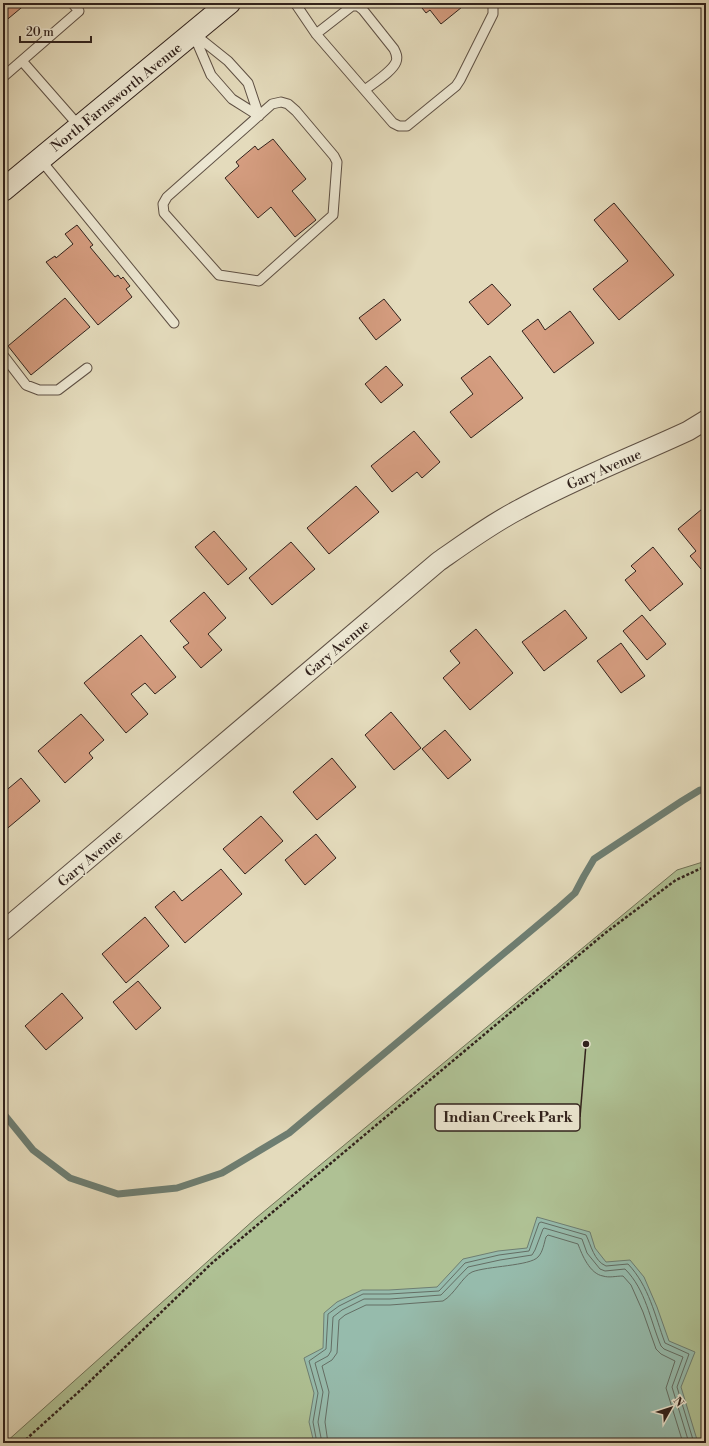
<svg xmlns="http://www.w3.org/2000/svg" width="709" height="1446" viewBox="0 0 709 1446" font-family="'Libre Bodoni',serif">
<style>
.green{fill:#afc194;stroke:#707258}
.water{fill:#96bbac;stroke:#6e7e72}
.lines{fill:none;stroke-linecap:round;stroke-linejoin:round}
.shore{stroke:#646e64;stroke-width:1}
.stream{stroke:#6e7e72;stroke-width:7}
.building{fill:#d59d80;stroke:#31221c}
.service-casing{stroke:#5e5044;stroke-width:11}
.minor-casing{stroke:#5e5044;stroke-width:21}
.secondary-casing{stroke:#31221c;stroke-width:24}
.path{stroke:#31221c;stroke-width:2.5;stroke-dasharray:3 2;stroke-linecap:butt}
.service{stroke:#ede8d3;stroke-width:9}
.minor{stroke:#ede8d3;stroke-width:19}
.secondary{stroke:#ede8d3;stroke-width:22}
.labels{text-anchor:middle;stroke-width:3;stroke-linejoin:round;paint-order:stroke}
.street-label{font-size:14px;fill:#31221c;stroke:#ede8d3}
.leader{fill:none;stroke:#31221c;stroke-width:1.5}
.callout-dot{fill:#31221c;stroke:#ede8d3;stroke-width:1.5}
.callout{fill:#ede8d3;stroke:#31221c;stroke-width:1.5}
.callout-label{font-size:15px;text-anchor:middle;font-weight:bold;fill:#31221c}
</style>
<rect width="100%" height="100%" fill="#e4dbbc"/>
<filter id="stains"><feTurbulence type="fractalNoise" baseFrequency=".005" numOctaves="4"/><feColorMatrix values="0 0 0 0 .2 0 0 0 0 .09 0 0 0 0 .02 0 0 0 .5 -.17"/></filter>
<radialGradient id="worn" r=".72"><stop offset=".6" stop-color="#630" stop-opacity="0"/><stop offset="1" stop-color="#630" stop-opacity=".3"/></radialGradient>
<path class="green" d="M 706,861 L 706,1443 L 5,1443 L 256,1218 L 677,870 Z"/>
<path class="water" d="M 537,1217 L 590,1232 L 595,1248 L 606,1262 L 630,1260 L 644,1277 L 657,1307 L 669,1341 L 695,1352 L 681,1387 L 698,1443 L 314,1443 L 309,1422 L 314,1393 L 304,1358 L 323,1348 L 324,1313 L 337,1302 L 362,1290 L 389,1290 L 437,1287 L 463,1259 L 498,1251 L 527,1248 Z"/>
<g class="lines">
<path class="shore" d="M 317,1443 L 313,1422 L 318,1393 L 309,1361 L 326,1349 L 328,1314 L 339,1306 L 363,1294 L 389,1294 L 439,1291 L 465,1263 L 499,1255 L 529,1251 L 539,1223 L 541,1222 L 586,1235 C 591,1245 594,1261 606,1266 L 628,1264 C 649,1286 655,1316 665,1343 L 689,1354 L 677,1387 L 694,1443
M 322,1443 L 318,1422 L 323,1392 L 315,1363 L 328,1356 L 331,1351 L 333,1317 L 342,1310 L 364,1299 L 390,1299 L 441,1295 L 468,1267 L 500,1260 L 532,1255 L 535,1250 L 543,1229 L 544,1228 L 582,1239 L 587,1253 L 600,1269 L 605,1271 L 625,1269 C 646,1290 650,1320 661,1346 L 664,1349 L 683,1357 L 672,1387 L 689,1443
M 328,1443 L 325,1422 L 329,1392 L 322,1366 L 332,1360 L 337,1353 L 339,1320 L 345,1315 L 366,1305 L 390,1305 L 443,1301 C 454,1295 463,1276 472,1272 C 487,1266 530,1266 538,1257 C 543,1252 544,1243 546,1237 L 548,1235 L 578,1244 C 582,1255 590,1274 603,1276 C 609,1278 616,1276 623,1276 L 631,1285 L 643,1312 L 656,1349 L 661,1354 L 675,1361 L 666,1388 L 683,1443"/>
<path class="stream" d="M 3,1113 L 33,1150 L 70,1178 L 118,1194 L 177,1188 L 222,1173 L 289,1133 L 557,909 L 575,893 L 584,876 L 594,859 L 682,801 L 700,790 L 706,790"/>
</g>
<path class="building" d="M 3,3 L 27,3 L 3,23 Z
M 418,3 L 467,3 L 441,24 L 430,10 L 426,13 Z
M 273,139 L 306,179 L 292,191 L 316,220 L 295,237 L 271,207 L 258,218 L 225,178 L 239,166 L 236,162 L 255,146 L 258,150 Z
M 614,203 L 674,275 L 619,320 L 593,289 L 628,261 L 594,220 Z
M 77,225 L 93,245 L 90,247 L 115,277 L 118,275 L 121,279 L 123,277 L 130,286 L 126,289 L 132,297 L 98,325 L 46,262 L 55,256 L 56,258 L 73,244 L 65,234 Z
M 492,284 L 511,305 L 488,325 L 469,302 Z
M 65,298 L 90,327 L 31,375 L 8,346 Z
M 384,299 L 401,320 L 376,340 L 359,318 Z
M 570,311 L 594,343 L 554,373 L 522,331 L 538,319 L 545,330 Z
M 490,356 L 523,398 L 471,438 L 450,412 L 473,394 L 461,378 Z
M 386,366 L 403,385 L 381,403 L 365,384 Z
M 414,431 L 440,462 L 422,478 L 417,472 L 392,492 L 371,466 Z
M 356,486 L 379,512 L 329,554 L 307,528 Z
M 702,509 L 706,514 L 706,565 L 701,569 L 690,556 L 696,551 L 678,529 Z
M 214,531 L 247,569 L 228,585 L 195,547 Z
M 291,542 L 315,569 L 272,605 L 249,578 Z
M 653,547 L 683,584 L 650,611 L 625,580 L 636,571 L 631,566 Z
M 204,592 L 226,618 L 208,634 L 222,650 L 201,668 L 183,647 L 189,643 L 170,621 Z
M 565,610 L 587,638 L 544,671 L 522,642 Z
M 642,615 L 666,644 L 647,660 L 623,631 Z
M 476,629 L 513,673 L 470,710 L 443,678 L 460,663 L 450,651 Z
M 141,635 L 176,677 L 155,694 L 145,683 L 131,694 L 148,714 L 126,733 L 84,683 Z
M 621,643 L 645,676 L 621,693 L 597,661 Z
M 391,712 L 421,748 L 394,770 L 365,735 Z
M 81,714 L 104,740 L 89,753 L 93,758 L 65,783 L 38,751 Z
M 445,730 L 471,760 L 448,779 L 422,749 Z
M 332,758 L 356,787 L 317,820 L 293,792 Z
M 21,778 L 40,801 L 3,832 L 3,793 Z
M 261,816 L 283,841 L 245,874 L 223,849 Z
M 316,834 L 336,858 L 305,885 L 285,860 Z
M 221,869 L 242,894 L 185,943 L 155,907 L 174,891 L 182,901 Z
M 145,917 L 169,946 L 126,983 L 102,954 Z
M 138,981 L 161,1008 L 136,1030 L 113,1002 Z
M 62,993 L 83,1018 L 46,1050 L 25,1026 Z"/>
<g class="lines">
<g class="service-casing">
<path id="service" d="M 295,3 L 316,34 L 393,123 L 399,126 L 407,126 L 456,86 L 460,80 L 493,14 L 493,3
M 193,33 L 228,61 L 248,83 L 259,116 L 232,99 L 211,75 Z
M 316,34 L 352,6 L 358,6 L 363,10 L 394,49 C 396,53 398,57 396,62 C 392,72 373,83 365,90
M 22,61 L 79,126
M 3,77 L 79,11 L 72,3
M 281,102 L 288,104 L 296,111 L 334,156 L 337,162 L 333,215 L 259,281 L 219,275 L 164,213 L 163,204 L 167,197 L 272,104 Z
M 40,159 L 174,323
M 3,355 L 26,385 L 39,390 L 58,390 L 87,368"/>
</g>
<g class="minor-casing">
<path id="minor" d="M 3,931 L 438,562 C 465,543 491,524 520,509 C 574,479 632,457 688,431 L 706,420"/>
</g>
<g class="secondary-casing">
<path id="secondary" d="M 3,190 L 229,3"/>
</g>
<path class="path" d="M 22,1443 L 84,1387 L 212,1263 L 604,934 L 676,880 L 706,866"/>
<use href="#service" class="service"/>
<use href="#minor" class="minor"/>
<use href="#secondary" class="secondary"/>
</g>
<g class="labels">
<g class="street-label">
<text transform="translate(116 97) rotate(-39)" y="5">North Farnsworth Avenue</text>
<text transform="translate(604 469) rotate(-24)" y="5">Gary Avenue</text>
<text transform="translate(337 648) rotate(-40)" y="5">Gary Avenue</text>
<text transform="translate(90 858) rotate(-40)" y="5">Gary Avenue</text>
</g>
</g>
<path class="leader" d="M586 1044L580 1117"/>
<circle class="callout-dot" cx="586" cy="1044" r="4"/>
<rect class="callout" x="435" y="1104" width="145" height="27" rx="4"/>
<g class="callout-label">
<text x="508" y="1122">Indian Creek Park</text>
</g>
<rect width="709" height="1446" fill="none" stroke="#e4dbbc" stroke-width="16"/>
<rect x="4" y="4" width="701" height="1438" fill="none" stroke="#31221c" stroke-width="2"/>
<rect x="8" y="8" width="693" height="1430" fill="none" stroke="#31221c"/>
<g transform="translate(671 1408) rotate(51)" stroke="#ede8d3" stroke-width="3" paint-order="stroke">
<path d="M0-3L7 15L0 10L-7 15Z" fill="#31221c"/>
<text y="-6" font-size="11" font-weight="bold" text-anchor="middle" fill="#31221c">N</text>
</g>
<path d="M20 36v6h71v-6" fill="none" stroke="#31221c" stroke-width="2"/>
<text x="26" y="36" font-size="12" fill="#31221c" stroke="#ede8d3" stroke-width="3" paint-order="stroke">20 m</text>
<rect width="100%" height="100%" filter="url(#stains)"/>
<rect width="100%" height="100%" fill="url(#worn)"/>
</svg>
